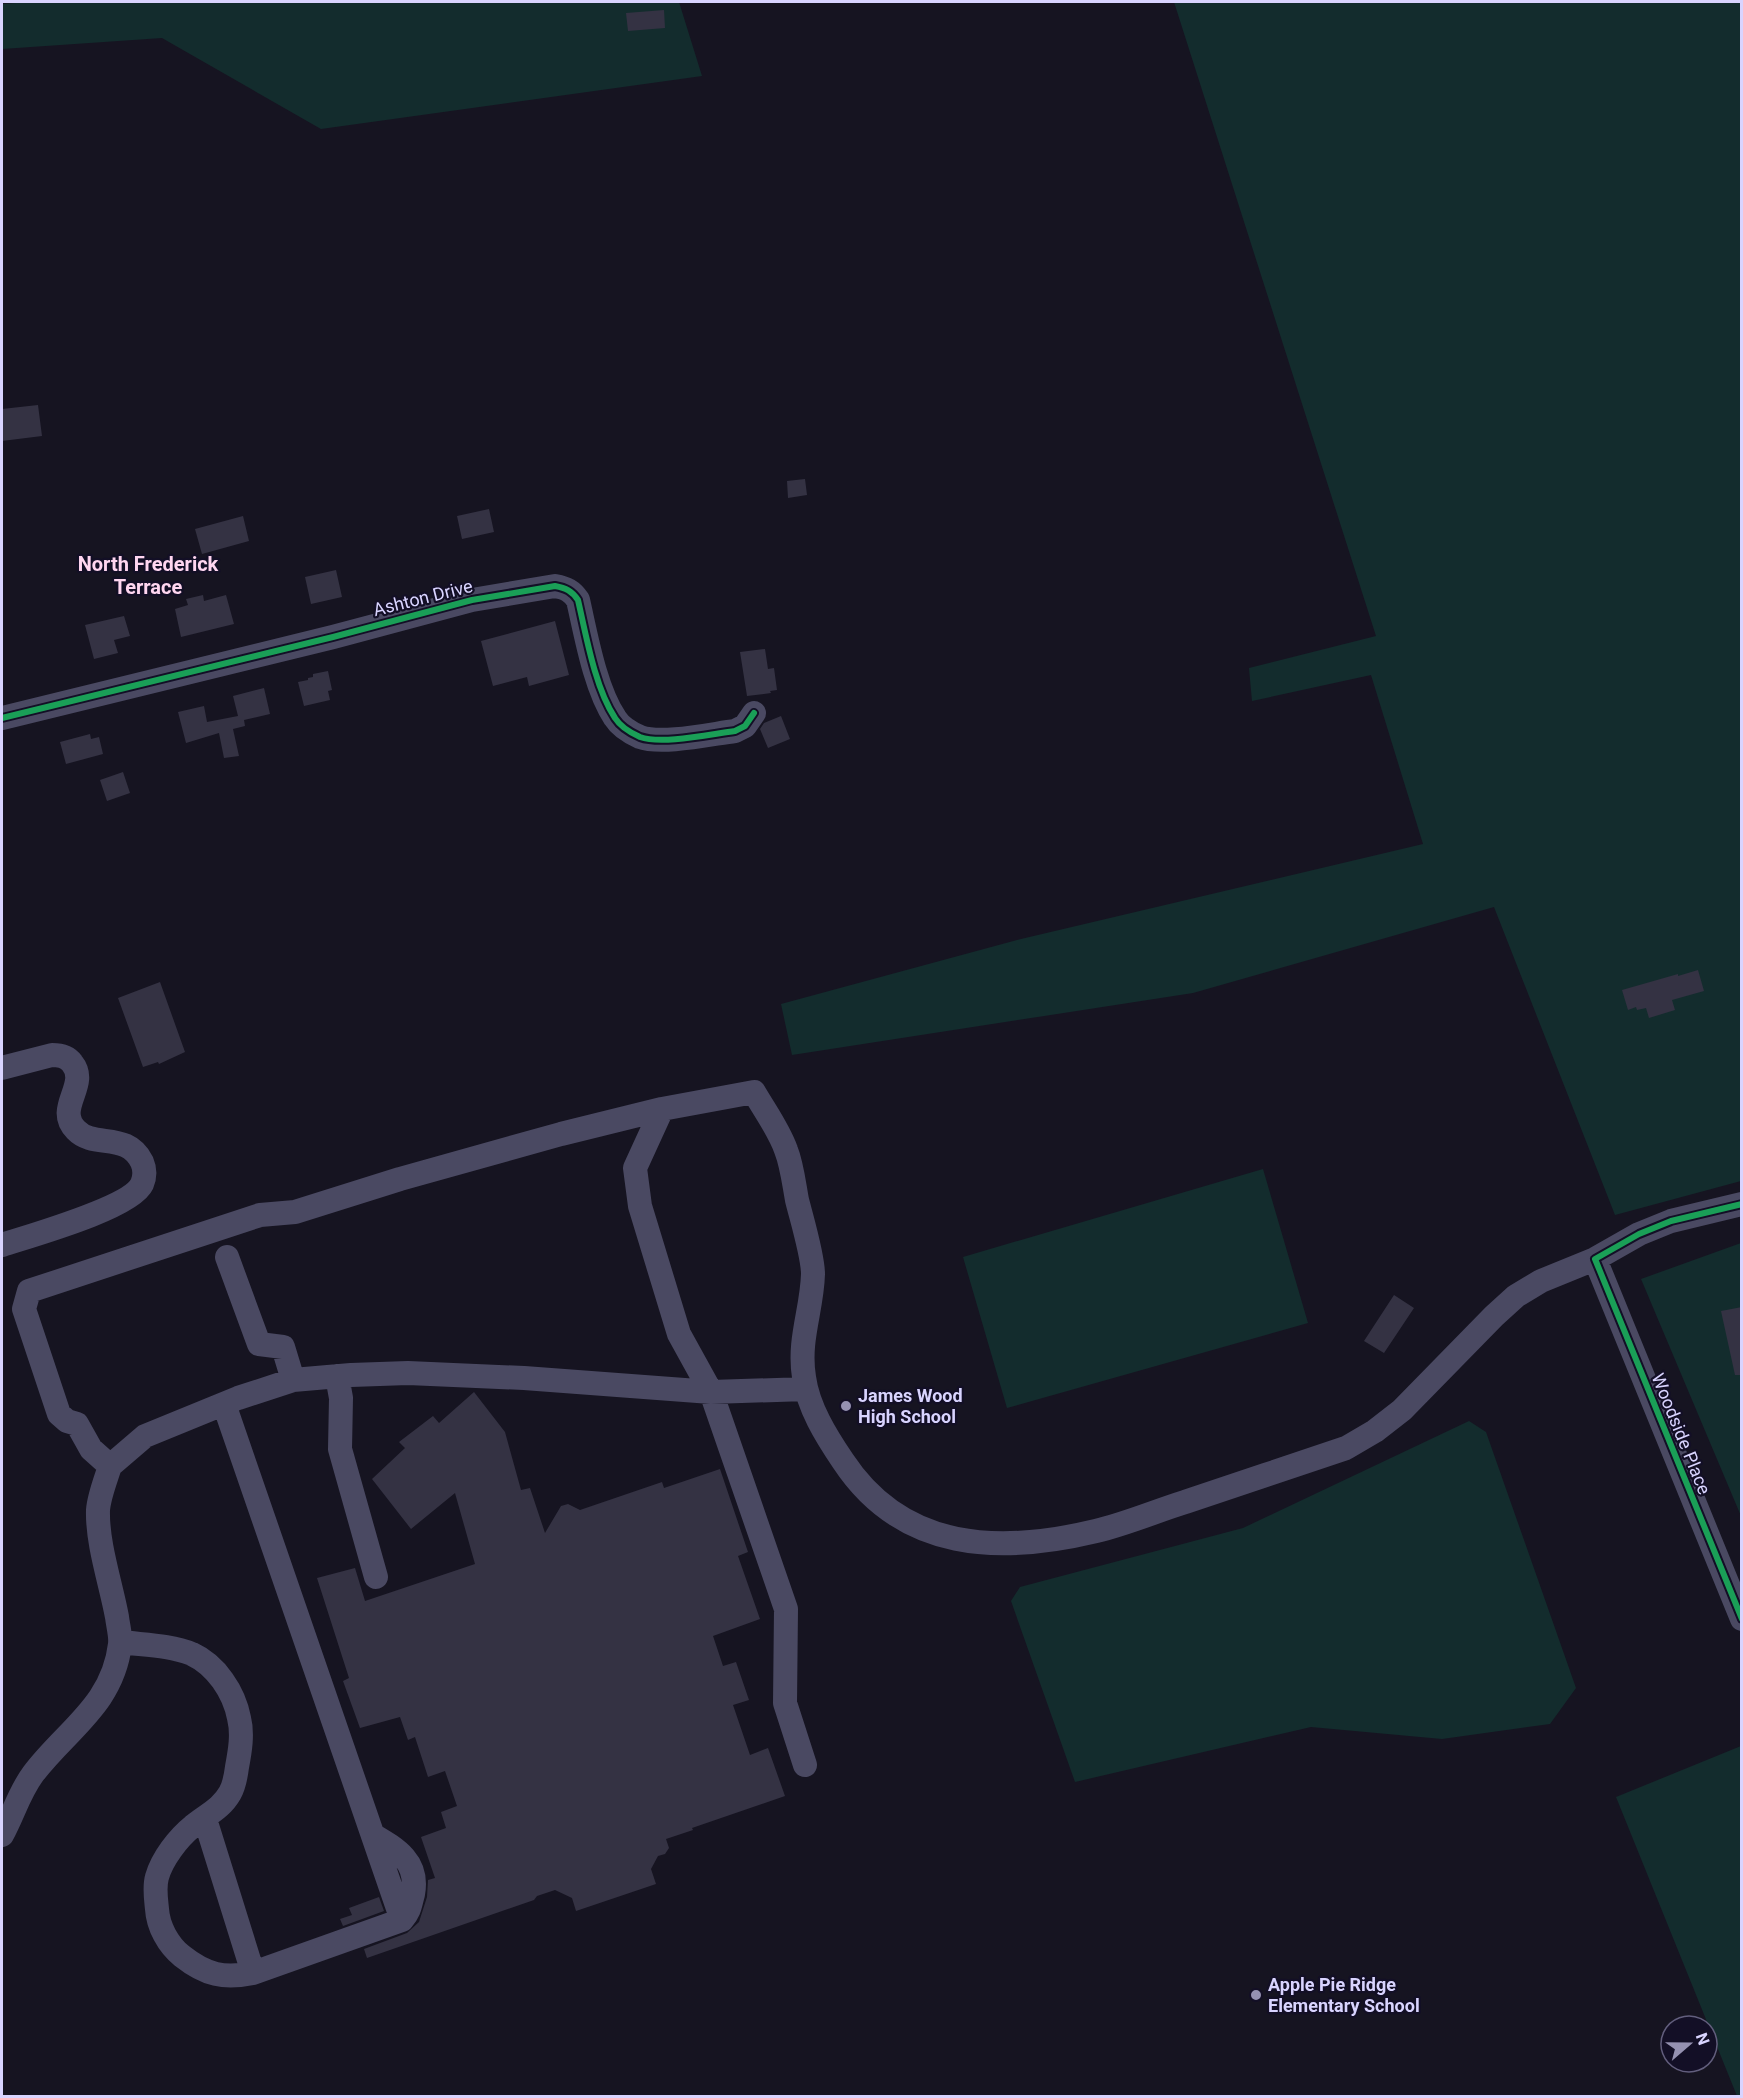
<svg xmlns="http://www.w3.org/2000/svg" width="1743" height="2098" viewBox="0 0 1743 2098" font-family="Roboto,sans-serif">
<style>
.green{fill:#132c2d}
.building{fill:#343243}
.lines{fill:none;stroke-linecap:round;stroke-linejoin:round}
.minor{stroke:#4a4962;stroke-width:24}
.cycleway-casing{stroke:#130f26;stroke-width:10}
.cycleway{stroke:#1a9f57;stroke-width:6}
.poi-dot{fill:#9591b1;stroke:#130f26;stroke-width:2}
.labels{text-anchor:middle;stroke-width:4.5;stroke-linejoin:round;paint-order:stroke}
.street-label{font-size:18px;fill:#d9d4ff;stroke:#130f26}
.poi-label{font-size:18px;font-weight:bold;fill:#d9d4ff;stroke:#130f26;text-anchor:start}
.neighbourhood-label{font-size:20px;font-weight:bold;fill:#ffd6f0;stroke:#130f26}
</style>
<rect width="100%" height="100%" fill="#161421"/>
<path class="green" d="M 30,2 L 679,2 L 702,76 L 321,129 L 162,38 L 2,49 L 2,4 Z
M 1174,2 L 1741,2 L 1741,1181 L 1615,1215 L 1494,907 L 1193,993 L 792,1055 L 781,1004 L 1021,939 L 1423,844 L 1371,675 L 1252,701 L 1249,668 L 1376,636 Z
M 1263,1169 L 1308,1323 L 1007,1408 L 963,1257 Z
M 1741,1243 L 1742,1299 L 1736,1333 L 1742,1337 L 1741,1516 L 1641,1279 Z
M 1469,1421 L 1486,1432 L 1576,1688 L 1550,1724 L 1442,1739 L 1311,1727 L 1075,1782 L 1011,1601 L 1020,1587 L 1243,1528 Z
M 1741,1746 L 1742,2096 L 1737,2096 L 1616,1797 Z"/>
<path class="building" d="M 664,10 L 665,28 L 628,31 L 626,13 Z
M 38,405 L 42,436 L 2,441 L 2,409 Z
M 805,479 L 807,495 L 788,498 L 787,481 Z
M 489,509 L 494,532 L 462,539 L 457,516 Z
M 243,516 L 249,541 L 202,554 L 195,529 Z
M 336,570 L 342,597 L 311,604 L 305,577 Z
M 203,595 L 204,601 L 226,595 L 234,624 L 181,637 L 175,609 L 188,605 L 186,599 Z
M 124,616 L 130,636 L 114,640 L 118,653 L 94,659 L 85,625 Z
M 555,621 L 569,675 L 529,686 L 527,677 L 493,686 L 481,641 Z
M 765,649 L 768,669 L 774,668 L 777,690 L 770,691 L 771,693 L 747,696 L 740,652 Z
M 328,671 L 332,690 L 328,691 L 330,700 L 304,706 L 298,682 L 308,680 L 308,678 L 313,677 L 313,674 Z
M 264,688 L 270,714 L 244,720 L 245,726 L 233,729 L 239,756 L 224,758 L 219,733 L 186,743 L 178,712 L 204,706 L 207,722 L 238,716 L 233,696 Z
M 781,716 L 790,739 L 768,748 L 760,729 L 764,723 Z
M 90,734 L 91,739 L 99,737 L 103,754 L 66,764 L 60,742 Z
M 123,772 L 130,793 L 107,801 L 100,780 Z
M 1698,970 L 1704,991 L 1672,1000 L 1675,1010 L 1649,1018 L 1646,1008 L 1637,1010 L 1636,1007 L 1628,1010 L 1622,990 L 1678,974 L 1678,976 Z
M 160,982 L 185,1052 L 159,1064 L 158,1062 L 143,1067 L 118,998 Z
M 1394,1295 L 1414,1308 L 1384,1353 L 1364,1341 Z
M 1742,1307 L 1742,1375 L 1735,1375 L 1721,1311 Z
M 474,1392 L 505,1432 L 521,1490 L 530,1488 L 545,1533 L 561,1506 L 568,1504 L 580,1510 L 662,1482 L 664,1488 L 720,1469 L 748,1552 L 738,1556 L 760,1619 L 713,1636 L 723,1666 L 736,1662 L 749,1700 L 733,1705 L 750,1755 L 768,1748 L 785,1796 L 692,1828 L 693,1830 L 666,1839 L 669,1848 L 665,1854 L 658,1856 L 651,1869 L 656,1884 L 576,1911 L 572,1898 L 555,1890 L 537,1896 L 534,1900 L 367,1958 L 364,1949 L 407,1933 L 419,1922 L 427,1897 L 428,1880 L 435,1878 L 421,1837 L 446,1828 L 441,1812 L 457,1806 L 445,1771 L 428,1777 L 415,1737 L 408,1740 L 400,1717 L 360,1728 L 343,1681 L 349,1678 L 317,1578 L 355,1568 L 365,1601 L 475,1564 L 455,1493 L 411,1529 L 372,1479 L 405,1448 L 399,1442 L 433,1416 L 439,1423 Z
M 379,1897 L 384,1911 L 343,1926 L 340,1919 L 352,1915 L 349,1908 Z"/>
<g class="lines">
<path class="minor" d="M 2,718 L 333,637 L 472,600 L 555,586 C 566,588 572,591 578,600 C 586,635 595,688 615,718 C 620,726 631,733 640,737 C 662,745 711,734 735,731 L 745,726 L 754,713
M 2,1068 L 52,1055 C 60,1055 67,1056 72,1063 C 90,1085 54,1108 76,1130 C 94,1149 127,1131 142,1162 C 145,1169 145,1177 142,1184 C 131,1208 29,1236 2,1245
M 662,1109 L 635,1168 L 640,1206 L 679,1334 L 711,1392 L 786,1609 L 785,1703 L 805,1765
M 227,1257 L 259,1344 L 283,1347 L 293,1380
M 1595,1259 L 1742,1619
M 337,1376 L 341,1398 L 340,1449 L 376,1577
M 224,1404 L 402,1920
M 110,1466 L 145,1436 L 238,1398 L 293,1380 L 351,1375 L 408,1373 L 524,1378 L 711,1392 L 806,1389
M 121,1642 C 144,1645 170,1645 192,1654 C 216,1665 234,1692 239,1718 C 243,1734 240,1751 237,1767 C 236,1775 234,1786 230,1793 C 221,1809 206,1815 193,1826 C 178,1838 162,1859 157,1877 C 154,1887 156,1899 157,1909 C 158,1926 168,1945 182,1956 C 206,1975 224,1979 253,1973 L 205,1819
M 2,1835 C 13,1815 19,1793 33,1774 C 66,1730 113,1705 120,1644 C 121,1636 118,1626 117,1617 C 111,1584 97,1544 98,1510 C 99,1496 106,1479 110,1466 L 91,1449 L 77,1424 L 67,1421 L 59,1414 L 24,1309 L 29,1291 L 260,1215 L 295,1212 L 400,1179 L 561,1134 L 662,1109 L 754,1092 C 765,1111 779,1130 786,1150 C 792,1165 794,1184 797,1200 C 802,1220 813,1256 813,1274 C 812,1310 798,1340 804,1377 C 808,1407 826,1436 843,1461 C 903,1552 1000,1554 1096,1531 C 1126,1524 1156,1511 1185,1502 C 1239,1484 1292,1466 1346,1448 L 1375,1431 L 1402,1410 L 1494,1316 L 1516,1296 L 1541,1281 L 1595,1259 L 1639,1234 L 1671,1221 L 1742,1204
M 253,1973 L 402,1920 C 410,1911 410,1905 413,1894 C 419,1862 397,1849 373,1835"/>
<g class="cycleway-casing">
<path id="cycleway" d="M 2,718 L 333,637 L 472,600 L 555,586 C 566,588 572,591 578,600 C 586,635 595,688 615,718 C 620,726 631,733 640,737 C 662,745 711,734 735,731 L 745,726 L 754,713
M 1742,1204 L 1671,1221 L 1639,1234 L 1595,1259 L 1742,1619"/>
</g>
<use href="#cycleway" class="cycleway"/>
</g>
<g class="poi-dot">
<circle cx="846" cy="1406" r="6"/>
<circle cx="1256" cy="1995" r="6"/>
</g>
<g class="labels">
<g class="street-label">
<text transform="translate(423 598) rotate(-14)" y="6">Ashton Drive</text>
<text transform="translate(1681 1434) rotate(68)" y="6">Woodside Place</text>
</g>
<g class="poi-label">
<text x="858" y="1402">James Wood<tspan x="858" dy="21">High School</tspan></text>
<text x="1268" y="1991">Apple Pie Ridge<tspan x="1268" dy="21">Elementary School</tspan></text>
</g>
<g class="neighbourhood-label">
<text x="148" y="571">North Frederick<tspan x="148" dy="23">Terrace</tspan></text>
</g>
</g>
<rect width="1743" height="2098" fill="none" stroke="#d9d4ff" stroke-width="6"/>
<g transform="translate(1689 2044) rotate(70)"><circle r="28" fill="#130f26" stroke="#625e7d" stroke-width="1.5"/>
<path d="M0-4.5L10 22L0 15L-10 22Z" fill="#9591b1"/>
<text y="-9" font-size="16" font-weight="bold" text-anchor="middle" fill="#d9d4ff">N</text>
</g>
</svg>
